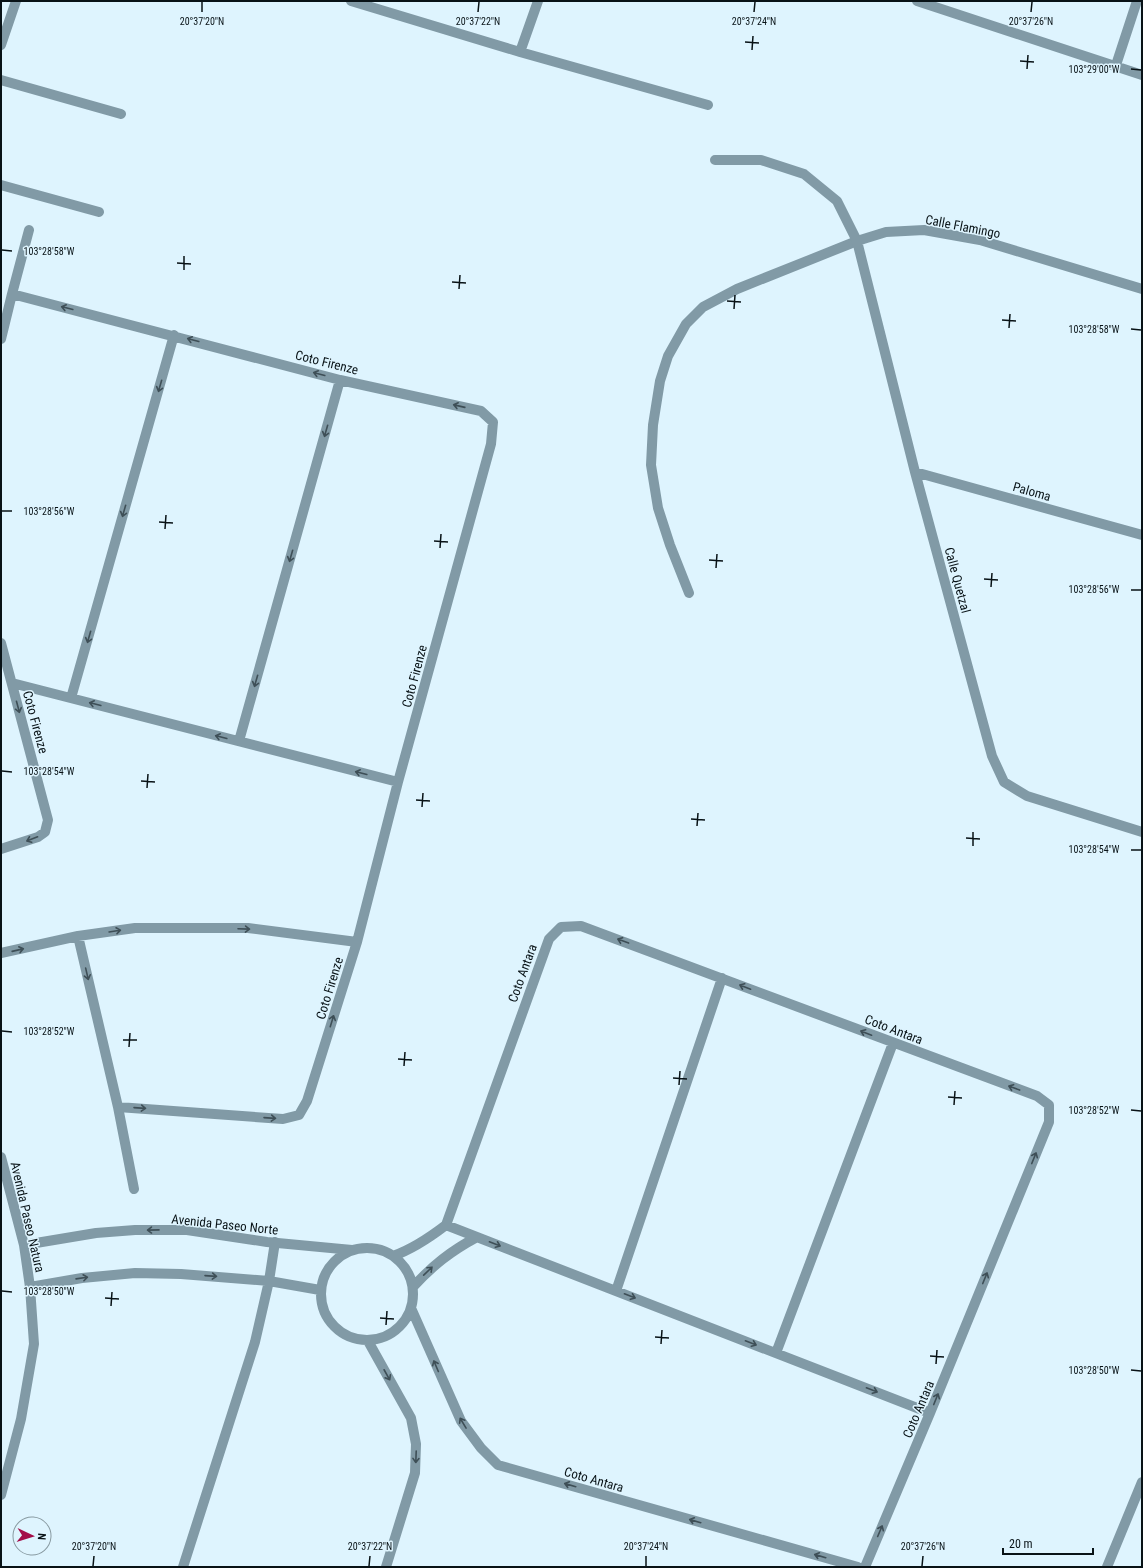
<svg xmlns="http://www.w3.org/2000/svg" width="1143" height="1568" viewBox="0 0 1143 1568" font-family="'Roboto Condensed',sans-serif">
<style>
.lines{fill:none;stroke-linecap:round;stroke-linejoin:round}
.service{stroke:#819aa6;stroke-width:10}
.minor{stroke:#819aa6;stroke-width:10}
.oneway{stroke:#3e4f57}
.ticks{fill:none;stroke:#081216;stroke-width:1.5}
.labels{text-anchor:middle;stroke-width:3;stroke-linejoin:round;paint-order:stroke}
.street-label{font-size:13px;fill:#081216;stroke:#def4fe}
.ticks-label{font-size:10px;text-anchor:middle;fill:#081216;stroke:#def4fe;stroke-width:3;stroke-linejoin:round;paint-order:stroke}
</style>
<rect width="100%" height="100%" fill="#def4fe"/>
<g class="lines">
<path class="service" d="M 1,185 L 99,212
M 689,593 L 670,545 L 658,508 L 651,465 L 653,425 L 660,381 L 668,356 L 686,324 L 703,307 L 737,289 L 857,241"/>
<path class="minor" d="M 351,1 L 520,52 L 708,105
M 917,1 L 1142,75
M 1,45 L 16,1
M 520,52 L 538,1
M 1116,65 L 1137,1
M 1,80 L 121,114
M 715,160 L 761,160 L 804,174 L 837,201 L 857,241 L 886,232 L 924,230 L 980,240 L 1142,289
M 857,241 L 915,472 L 992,756 L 1004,782 L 1027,796 L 1142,832
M 12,294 L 29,230
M 1,339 L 12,294 L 340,380 L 481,411 L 493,422 L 491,444 L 398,782 L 357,942 L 307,1101 L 299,1115 L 283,1119 L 118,1107 L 78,936
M 915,472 L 1142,535
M 1,643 L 48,820 L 45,832 L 38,837 L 1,849
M 12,683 L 398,782
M 71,698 L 174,335
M 239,741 L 340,380
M 1,953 L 78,936 L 135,928 L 248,928 L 357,942
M 118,1107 L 134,1189
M 1,1157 L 24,1245 L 30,1287 L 34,1344 L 21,1419 L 1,1495
M 446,1225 L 549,939 L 561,927 L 581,926 L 1037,1096 L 1049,1105 L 1049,1122 L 930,1413 L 865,1567
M 446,1225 L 930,1413
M 24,1245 L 96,1233 L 135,1230 L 187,1230 L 267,1242 L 352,1250
M321 1294a46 46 0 1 1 92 0a46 46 0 1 1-92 0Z
M 393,1256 C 413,1249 429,1238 446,1225
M 30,1287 L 82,1278 L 135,1273 L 181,1274 L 269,1281 L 320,1290
M 413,1287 C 433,1265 451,1251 477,1237
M 616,1291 L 722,978
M 411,1308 L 461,1421 L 481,1448 L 498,1465 L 858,1567
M 368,1341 L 411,1418 L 416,1444 L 415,1473 L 386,1567
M 776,1353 L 893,1043
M 183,1567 L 255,1342 L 269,1281 L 275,1242
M 1107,1567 L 1142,1482"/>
</g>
<defs><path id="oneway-shaft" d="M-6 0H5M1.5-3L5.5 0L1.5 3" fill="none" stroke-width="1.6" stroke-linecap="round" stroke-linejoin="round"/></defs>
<g class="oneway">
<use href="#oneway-shaft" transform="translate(67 308) rotate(-166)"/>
<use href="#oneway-shaft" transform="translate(193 340) rotate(-165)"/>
<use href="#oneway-shaft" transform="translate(319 374) rotate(-165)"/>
<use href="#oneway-shaft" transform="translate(160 386) rotate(106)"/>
<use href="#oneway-shaft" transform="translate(459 406) rotate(-167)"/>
<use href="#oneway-shaft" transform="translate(326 431) rotate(106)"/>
<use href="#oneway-shaft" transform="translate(124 511) rotate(106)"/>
<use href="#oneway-shaft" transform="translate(291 556) rotate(106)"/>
<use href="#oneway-shaft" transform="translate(89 637) rotate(106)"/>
<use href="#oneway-shaft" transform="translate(256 681) rotate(106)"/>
<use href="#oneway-shaft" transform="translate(95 704) rotate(-166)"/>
<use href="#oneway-shaft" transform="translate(18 707) rotate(75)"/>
<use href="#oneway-shaft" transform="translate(221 737) rotate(-166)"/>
<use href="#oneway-shaft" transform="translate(361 773) rotate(-166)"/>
<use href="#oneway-shaft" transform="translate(32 839) rotate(159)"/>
<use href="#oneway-shaft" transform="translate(244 929) rotate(2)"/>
<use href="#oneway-shaft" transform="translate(115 931) rotate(-9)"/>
<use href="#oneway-shaft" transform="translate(623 941) rotate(-160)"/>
<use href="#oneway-shaft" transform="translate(18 950) rotate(-13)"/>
<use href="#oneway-shaft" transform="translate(87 974) rotate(77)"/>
<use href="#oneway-shaft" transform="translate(745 987) rotate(-159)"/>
<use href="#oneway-shaft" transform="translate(332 1021) rotate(-73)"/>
<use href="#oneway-shaft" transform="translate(866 1033) rotate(-159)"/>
<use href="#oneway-shaft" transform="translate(1014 1088) rotate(-160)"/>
<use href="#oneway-shaft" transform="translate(140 1108) rotate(4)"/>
<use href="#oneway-shaft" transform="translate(270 1118) rotate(4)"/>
<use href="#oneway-shaft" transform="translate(1034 1158) rotate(-68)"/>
<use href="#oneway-shaft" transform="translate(153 1230) rotate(179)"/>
<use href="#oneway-shaft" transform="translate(495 1244) rotate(21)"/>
<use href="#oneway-shaft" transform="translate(428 1271) rotate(-44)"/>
<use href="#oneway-shaft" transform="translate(211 1276) rotate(4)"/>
<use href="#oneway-shaft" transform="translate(82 1278) rotate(-8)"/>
<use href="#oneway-shaft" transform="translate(985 1278) rotate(-68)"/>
<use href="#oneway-shaft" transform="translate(630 1296) rotate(21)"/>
<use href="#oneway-shaft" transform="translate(751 1343) rotate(21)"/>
<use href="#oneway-shaft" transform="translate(436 1366) rotate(-113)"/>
<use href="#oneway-shaft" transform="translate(387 1375) rotate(61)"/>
<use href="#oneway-shaft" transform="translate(872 1390) rotate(21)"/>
<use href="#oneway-shaft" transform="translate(936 1399) rotate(-68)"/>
<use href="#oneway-shaft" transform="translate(463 1423) rotate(-121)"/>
<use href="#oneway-shaft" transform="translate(416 1457) rotate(92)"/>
<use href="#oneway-shaft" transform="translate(570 1485) rotate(-164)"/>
<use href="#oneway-shaft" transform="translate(695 1521) rotate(-164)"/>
<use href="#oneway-shaft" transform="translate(880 1531) rotate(-67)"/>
<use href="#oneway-shaft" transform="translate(820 1556) rotate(-164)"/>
</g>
<path class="ticks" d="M 202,12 L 202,2M 478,12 L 479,2M 754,12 L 755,2M 1031,12 L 1032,2M 745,42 L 759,43M 752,50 L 753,36M 1020,61 L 1034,62M 1027,69 L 1028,55M 1131,69 L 1141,70M 2,250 L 12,251M 177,263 L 191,264M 184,270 L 184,256M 452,282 L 466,283M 459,289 L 460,275M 727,301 L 741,302M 734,309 L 735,295M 1002,320 L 1016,321M 1009,328 L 1010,314M 1131,329 L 1141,330M 2,511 L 12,511M 159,522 L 173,523M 165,529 L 166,515M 434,541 L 448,542M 440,548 L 441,534M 709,560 L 723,561M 716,568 L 717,554M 984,579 L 998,580M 991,587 L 992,573M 1131,590 L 1141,590M 2,771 L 12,772M 141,781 L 155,782M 147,788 L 148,774M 416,800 L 430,801M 422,807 L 423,793M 691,819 L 705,820M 697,826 L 698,813M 966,838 L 980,839M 973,846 L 973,832M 1131,850 L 1141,850M 2,1031 L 12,1032M 123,1040 L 137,1040M 129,1047 L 130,1033M 398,1059 L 412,1060M 404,1066 L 405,1052M 673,1078 L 687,1079M 679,1085 L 680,1071M 948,1097 L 962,1098M 954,1105 L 955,1091M 1131,1110 L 1141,1111M 2,1291 L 12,1292M 105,1298 L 119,1299M 111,1306 L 112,1292M 380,1318 L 394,1319M 386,1325 L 387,1311M 655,1337 L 669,1338M 661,1344 L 662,1330M 930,1356 L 944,1357M 936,1364 L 937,1350M 1131,1370 L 1141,1371M 93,1566 L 94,1556M 369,1566 L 370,1556M 646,1566 L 646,1556M 922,1566 L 923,1556"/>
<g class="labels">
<g class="street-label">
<text transform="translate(963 226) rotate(11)" y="5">Calle Flamingo</text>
<text transform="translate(327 362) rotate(14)" y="5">Coto Firenze</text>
<text transform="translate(1032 491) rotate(16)" y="5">Paloma</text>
<text transform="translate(958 580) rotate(75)" y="5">Calle Quetzal</text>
<text transform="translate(414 676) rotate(-75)" y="5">Coto Firenze</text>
<text transform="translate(36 722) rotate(75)" y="5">Coto Firenze</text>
<text transform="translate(522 973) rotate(-70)" y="5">Coto Antara</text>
<text transform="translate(329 988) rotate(-73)" y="5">Coto Firenze</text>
<text transform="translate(894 1029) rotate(21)" y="5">Coto Antara</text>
<text transform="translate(28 1217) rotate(77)" y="5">Avenida Paseo Natura</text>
<text transform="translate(225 1224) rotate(6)" y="5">Avenida Paseo Norte</text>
<text transform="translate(918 1409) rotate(-67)" y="5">Coto Antara</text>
<text transform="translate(594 1479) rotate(16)" y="5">Coto Antara</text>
</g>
</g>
<g class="ticks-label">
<text x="202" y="25">20°37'20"N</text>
<text x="478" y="25">20°37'22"N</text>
<text x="754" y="25">20°37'24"N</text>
<text x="1031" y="25">20°37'26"N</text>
<text x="1094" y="73">103°29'00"W</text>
<text x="49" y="255">103°28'58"W</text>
<text x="1094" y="333">103°28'58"W</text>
<text x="49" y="515">103°28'56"W</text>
<text x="1094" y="593">103°28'56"W</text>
<text x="49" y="775">103°28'54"W</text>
<text x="1094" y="853">103°28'54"W</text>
<text x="49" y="1035">103°28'52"W</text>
<text x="1094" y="1114">103°28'52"W</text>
<text x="49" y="1295">103°28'50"W</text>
<text x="1094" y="1374">103°28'50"W</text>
<text x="94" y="1550">20°37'20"N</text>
<text x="370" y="1550">20°37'22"N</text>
<text x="646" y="1550">20°37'24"N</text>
<text x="923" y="1550">20°37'26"N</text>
</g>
<rect width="1143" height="1568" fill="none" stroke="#081216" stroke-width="4"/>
<g transform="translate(32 1536) rotate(94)"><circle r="19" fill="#def4fe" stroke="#889aa1"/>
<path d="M0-3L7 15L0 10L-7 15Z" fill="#a30c48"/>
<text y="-6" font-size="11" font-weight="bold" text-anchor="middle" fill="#081216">N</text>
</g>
<path d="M1003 1548v6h90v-6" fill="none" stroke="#081216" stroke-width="2"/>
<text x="1009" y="1548" font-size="12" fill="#081216" stroke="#def4fe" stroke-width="3" paint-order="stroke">20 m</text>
</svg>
